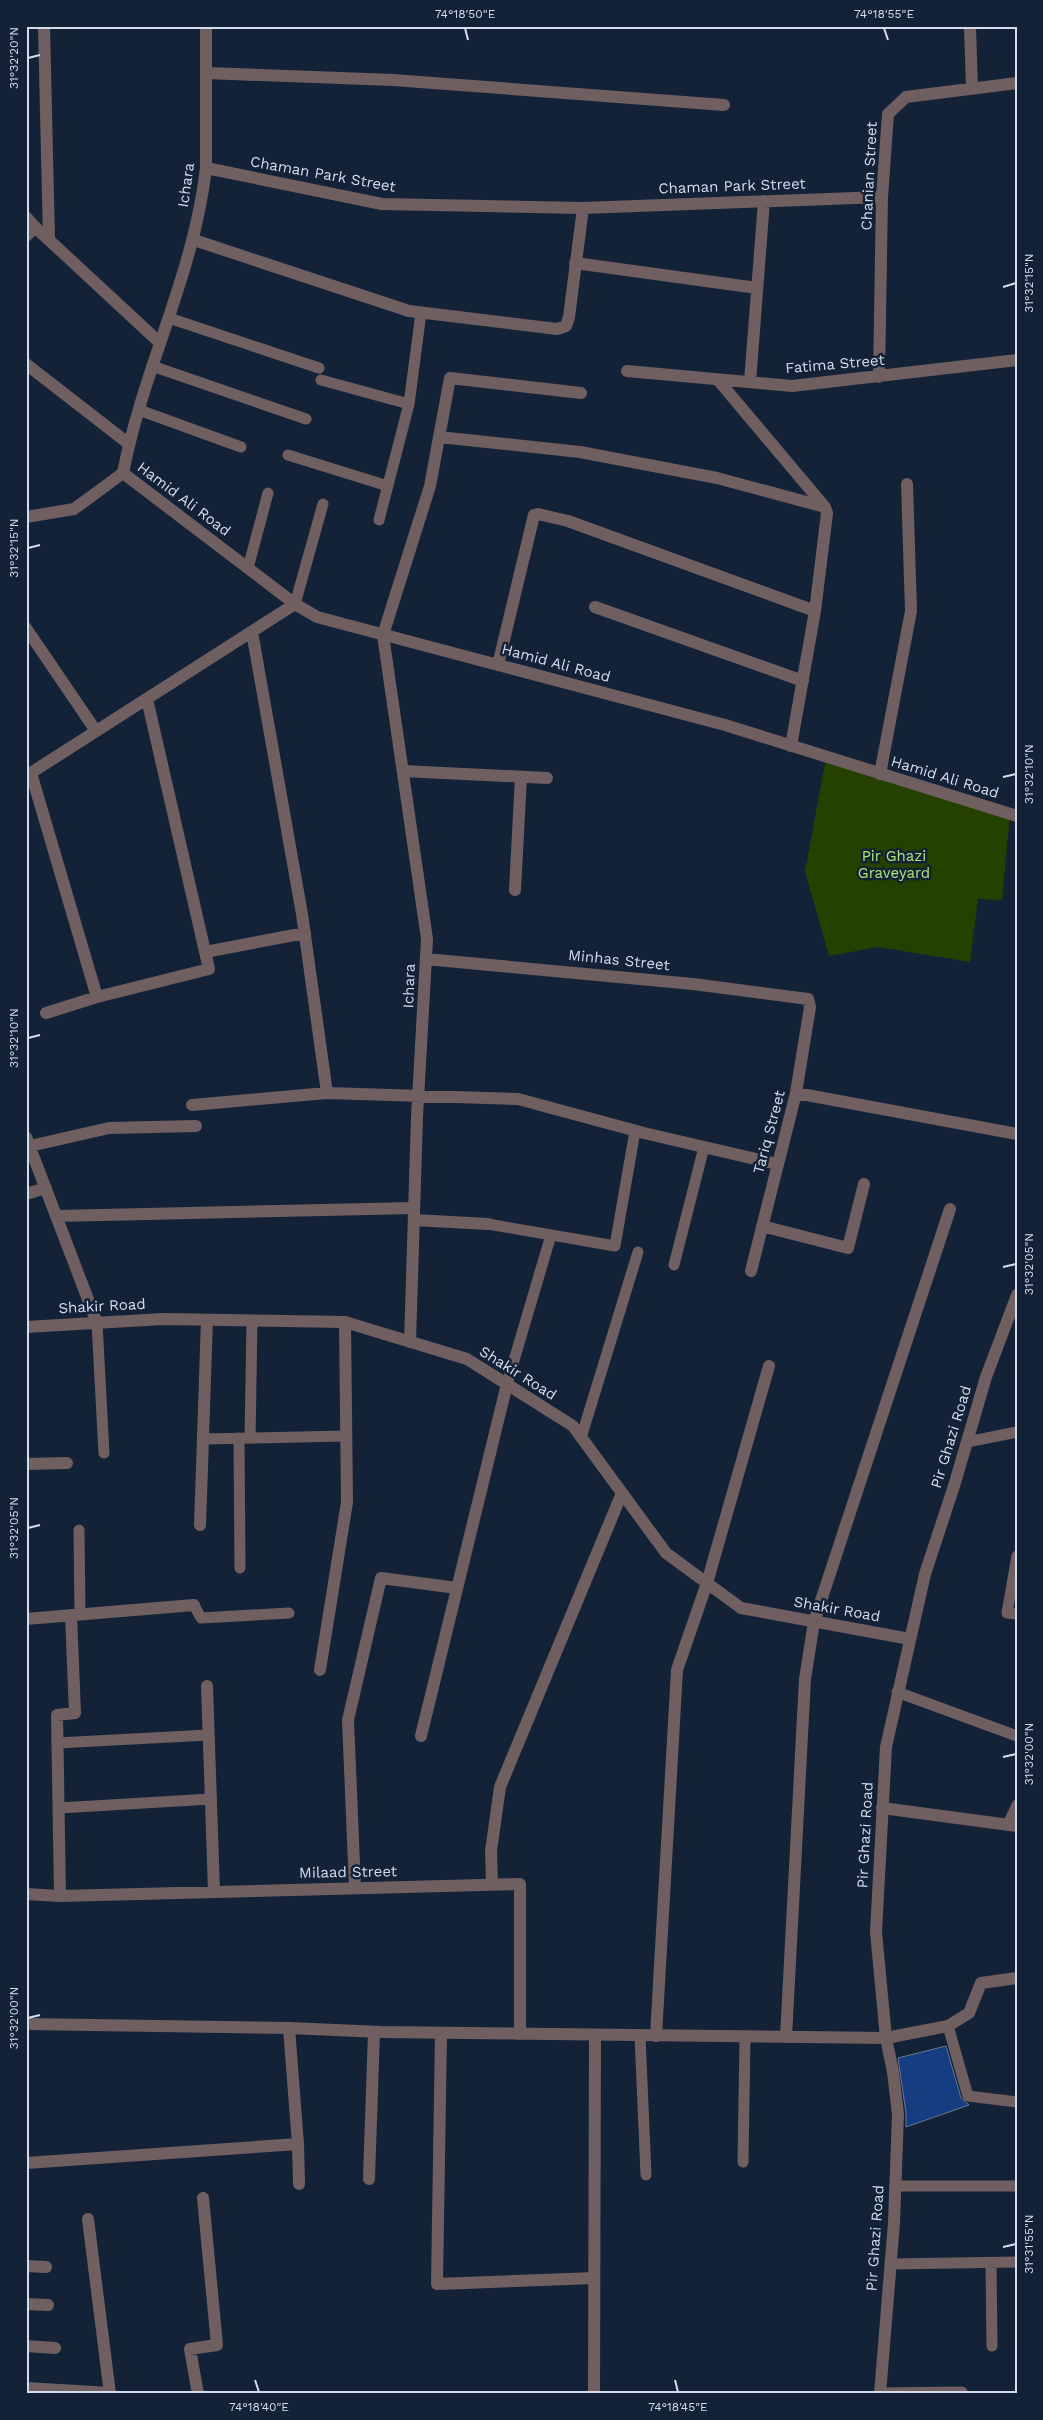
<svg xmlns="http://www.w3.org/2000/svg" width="1043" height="2420" viewBox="0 0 1043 2420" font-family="'Work Sans',sans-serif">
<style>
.green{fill:#254100}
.building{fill:#163d81;stroke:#677893}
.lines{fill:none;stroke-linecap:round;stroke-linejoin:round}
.service{stroke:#705f60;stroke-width:11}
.minor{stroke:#705f60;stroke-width:12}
.tertiary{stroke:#705f60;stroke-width:12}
.ticks{fill:none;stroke:#d3ddec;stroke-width:2}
.labels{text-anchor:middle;stroke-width:5;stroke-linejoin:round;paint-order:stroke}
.street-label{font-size:15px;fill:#d3ddec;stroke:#142238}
.park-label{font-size:15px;fill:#ade678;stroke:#142238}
.neatline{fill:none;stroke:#d3ddec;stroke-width:2}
.ticks-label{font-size:12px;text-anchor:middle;fill:#d3ddec}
</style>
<rect width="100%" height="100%" fill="#142238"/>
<path class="green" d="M 826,757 L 1010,814 L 1002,900 L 978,899 L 970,962 L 878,947 L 829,956 L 805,872 Z"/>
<path class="building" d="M 946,2046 L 961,2098 L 969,2105 L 906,2127 L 906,2113 L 898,2058 Z"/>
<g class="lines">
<path class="service" d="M 169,318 L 319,368
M 152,366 L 306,419
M 321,380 L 409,404
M 139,410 L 241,447
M 288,455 L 388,486
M 379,520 L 409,404 L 421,313
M 248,568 L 268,493
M 295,604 L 323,504
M 488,1224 L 615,1246 L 635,1131
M 674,1265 L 704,1147
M 97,1323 L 104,1453
M 507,1384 L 551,1235
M 239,1438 L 240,1568
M 250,1438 L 252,1321
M 581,1438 L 638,1252
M 203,1439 L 346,1436
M 967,1442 L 1017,1432
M 79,1530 L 80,1614
M 1017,1556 L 1007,1613 L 1017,1614
M 194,1605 L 201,1618 L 289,1613
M 897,1692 L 1017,1736
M 57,1743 L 208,1735
M 59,1808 L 211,1799
M 1008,1824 L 1017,1805
M 948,2026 L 968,2096 L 1017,2102
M 640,2036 L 646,2175
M 743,2162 L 745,2037
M 895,2186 L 1017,2186
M 991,2263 L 992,2346
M 890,2264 L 1017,2262
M 880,2393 L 962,2392"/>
<path class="minor" d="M 44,26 L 49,240
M 970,26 L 972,89
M 206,73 L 393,80 L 724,105
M 206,168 L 382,204 L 583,208 L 882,197
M 194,240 L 409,311 L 557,329 L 566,326 L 569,317 L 583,208
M 575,263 L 757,288
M 26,364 L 129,444
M 627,371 L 792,386 L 1017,360
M 879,377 L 882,197 L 888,114 L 906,97 L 1017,83
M 718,380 L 825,507
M 750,382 L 764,201
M 439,437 L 580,452 L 717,478 L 825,507 L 827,513 L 815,611
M 26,517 L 74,509 L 123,473
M 595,607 L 803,681
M 26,628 L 96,731
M 252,632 L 302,914 L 327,1093
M 498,665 L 534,515 L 538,514 L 568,521 L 815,611 L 791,746
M 403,771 L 547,778
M 31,773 L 97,997 L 46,1013
M 880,774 L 911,611 L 907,484
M 26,776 L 295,604
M 515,890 L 521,777
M 205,952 L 305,933
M 426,959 L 693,984 L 808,999 L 810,1007 L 796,1093 L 751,1271
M 97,997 L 209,969 L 147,699
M 796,1093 L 1017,1134
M 192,1105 L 327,1093 L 518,1099 L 644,1133 L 777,1164
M 26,1137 L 97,1323
M 30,1146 L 109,1128 L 196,1126
M 26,1194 L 46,1188
M 56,1216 L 414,1208
M 414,1220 L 488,1224
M 762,1226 L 848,1248 L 864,1184
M 410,1342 L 417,1117 L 427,939 L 383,635 L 430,486 L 450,378 L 581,393
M 26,1464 L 67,1463
M 200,1525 L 207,1320
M 26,1619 L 194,1605
M 320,1670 L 347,1502 L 345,1322
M 207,1686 L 214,1891
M 421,1736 L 507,1384
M 882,1808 L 1017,1826
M 492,1884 L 491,1851 L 500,1787 L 622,1493
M 355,1888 L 348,1720 L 381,1578 L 457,1588
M 26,1894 L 60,1896 L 520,1884 L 520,2034
M 60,1896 L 57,1715 L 75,1713 L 71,1615
M 289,2028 L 298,2144 L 299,2184
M 441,2033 L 437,2284 L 594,2278
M 656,2036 L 677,1670 L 707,1583 L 769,1366
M 786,2037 L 805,1679 L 814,1622 L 950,1209
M 886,2038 L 948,2026 L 969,2013 L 981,1983 L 1017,1978
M 26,2163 L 298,2144
M 369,2179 L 374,2032
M 88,2219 L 110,2394
M 26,2266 L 46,2267
M 26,2304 L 48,2305
M 26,2346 L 55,2348
M 26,2388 L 110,2393
M 198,2394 L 190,2349 L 217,2345 L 203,2198
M 594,2394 L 595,2035"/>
<path class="tertiary" d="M 206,26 L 206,168 C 194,274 143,369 123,473 L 295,604 L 317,617 L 725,725 L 1017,816
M 26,217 L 35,227
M 26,236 L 35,227 L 159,342
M 26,1327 L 163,1319 L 345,1322 L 467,1359 L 573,1426 L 666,1553 L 741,1608 L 910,1639
M 26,2024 L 289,2028 L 381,2032 L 886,2038
M 880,2394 L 894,2223 L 898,2114 L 893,2072 L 886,2038 L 876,1932 L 886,1747 L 925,1574 L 954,1486 L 986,1377 L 1017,1295"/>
</g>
<path class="ticks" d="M 465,28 L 468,40M 884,28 L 888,40M 28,58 L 40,55M 1003,287 L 1016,283M 28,548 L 40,545M 1003,777 L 1016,774M 28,1038 L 40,1035M 1003,1267 L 1016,1264M 28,1528 L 40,1525M 1003,1757 L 1016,1754M 28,2018 L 40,2015M 1003,2247 L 1016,2244M 255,2380 L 259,2392M 675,2380 L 678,2392"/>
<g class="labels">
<g class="street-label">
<text transform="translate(323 174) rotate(10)" y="5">Chaman Park Street</text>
<text transform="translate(869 176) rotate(-87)" y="5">Chanian Street</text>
<text transform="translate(186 185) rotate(-82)" y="5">Ichara</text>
<text transform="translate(732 186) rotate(-2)" y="5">Chaman Park Street</text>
<text transform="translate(835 364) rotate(-5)" y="5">Fatima Street</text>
<text transform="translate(184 499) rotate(37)" y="5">Hamid Ali Road</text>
<text transform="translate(556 663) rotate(15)" y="5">Hamid Ali Road</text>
<text transform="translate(945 777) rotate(17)" y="5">Hamid Ali Road</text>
<text transform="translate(619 960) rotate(6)" y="5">Minhas Street</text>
<text transform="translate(409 986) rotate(-88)" y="5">Ichara</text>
<text transform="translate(769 1132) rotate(-75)" y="5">Tariq Street</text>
<text transform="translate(102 1306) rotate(-3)" y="5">Shakir Road</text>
<text transform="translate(518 1373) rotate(32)" y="5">Shakir Road</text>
<text transform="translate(951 1437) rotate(-73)" y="5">Pir Ghazi Road</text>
<text transform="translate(837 1609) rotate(10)" y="5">Shakir Road</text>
<text transform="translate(865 1835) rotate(-87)" y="5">Pir Ghazi Road</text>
<text transform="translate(348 1872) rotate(-1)" y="5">Milaad Street</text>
<text transform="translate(875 2238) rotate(-86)" y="5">Pir Ghazi Road</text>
</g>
<g class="park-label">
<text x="894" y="861">Pir Ghazi<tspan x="894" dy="17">Graveyard</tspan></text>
</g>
</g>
<rect width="1043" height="2420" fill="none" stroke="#142238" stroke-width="55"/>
<rect x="28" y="28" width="988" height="2364" class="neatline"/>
<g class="ticks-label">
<text x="465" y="18">74°18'50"E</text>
<text x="884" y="18">74°18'55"E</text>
<text transform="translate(14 58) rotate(-90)" y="4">31°32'20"N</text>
<text transform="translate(1029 283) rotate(-90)" y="4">31°32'15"N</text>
<text transform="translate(14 548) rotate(-90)" y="4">31°32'15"N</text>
<text transform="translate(1029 774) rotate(-90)" y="4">31°32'10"N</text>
<text transform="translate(14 1038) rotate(-90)" y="4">31°32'10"N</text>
<text transform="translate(1029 1264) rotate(-90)" y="4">31°32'05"N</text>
<text transform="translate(14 1528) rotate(-90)" y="4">31°32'05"N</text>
<text transform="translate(1029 1754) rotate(-90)" y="4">31°32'00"N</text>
<text transform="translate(14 2018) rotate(-90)" y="4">31°32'00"N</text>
<text transform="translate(1029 2244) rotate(-90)" y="4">31°31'55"N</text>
<text x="259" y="2411">74°18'40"E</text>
<text x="678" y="2411">74°18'45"E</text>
</g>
</svg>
